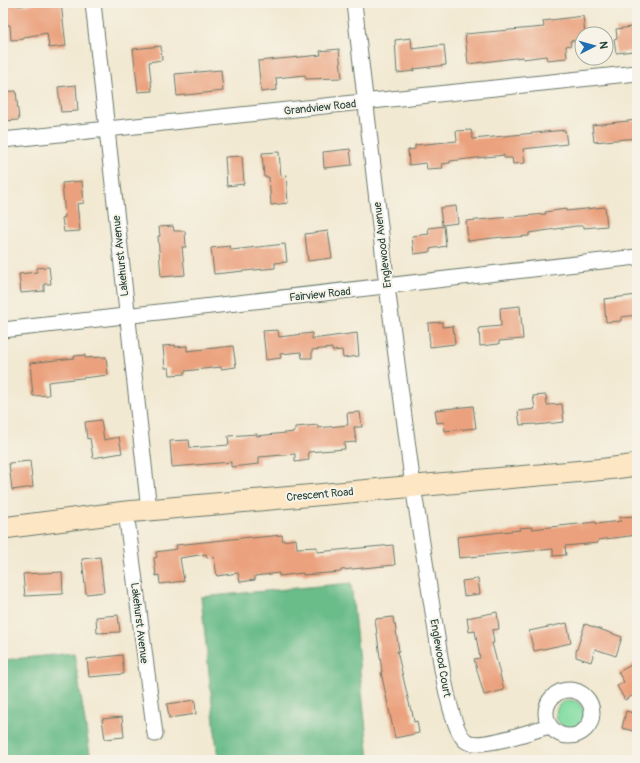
<svg xmlns="http://www.w3.org/2000/svg" width="640" height="763" viewBox="0 0 640 763" font-family="Pangolin,sans-serif">
<style>
.green{fill:#83dda3;stroke:#518d6c}
.forest{fill:#6abc89;stroke:#447c5e}
.building{fill:#eba17d}
.lines{fill:none;stroke-linecap:round;stroke-linejoin:round}
.street-casing{stroke:#69796b;stroke-width:17}
.secondary-casing{stroke:#69796b;stroke-width:23}
.street{stroke:#fff;stroke-width:15}
.secondary{stroke:#fce6c4;stroke-width:21}
.labels{text-anchor:middle;stroke-width:4;stroke-linejoin:round;paint-order:stroke}
.street-label{font-size:11px;fill:#1f3d34;stroke:#f7f3e8}
</style>
<rect width="100%" height="100%" fill="#f7f3e8"/>
<filter id="ink" filterUnits="userSpaceOnUse"><feTurbulence type="fractalNoise" baseFrequency=".025" numOctaves="2"/><feDisplacementMap in="SourceGraphic" scale="8" xChannelSelector="R" yChannelSelector="G"/><feConvolveMatrix kernelMatrix="1 2 1 2 8 2 1 2 1" color-interpolation-filters="sRGB"/></filter>
<filter id="wash" filterUnits="userSpaceOnUse"><feTurbulence type="fractalNoise" baseFrequency=".012" numOctaves="4" result="noise"/><feDisplacementMap in="SourceGraphic" scale="16" xChannelSelector="R" yChannelSelector="G"/><feGaussianBlur stdDeviation="0.9" result="paint"/><feColorMatrix in="noise" values="0 0 0 0 0 0 0 0 0 0 0 0 0 0 0 0 0 1.4 0 .05"/><feComposite in="paint" operator="in"/></filter>
<g filter="url(#wash)">
<rect width="100%" height="100%" fill="#f2e9d2"/>
<path class="green" d="M556 714a14 14 0 1 1 28 0a14 14 0 1 1-28 0Z"/>
<path class="forest" d="M 351,583 L 369,760 L 218,760 L 201,597 Z
M 74,653 L 91,760 L 3,760 L 3,660 Z"/>
<g id="blocks">
<path class="building" d="M 4,3 L 18,3 L 18,6 L 40,3 L 61,3 L 66,46 L 49,48 L 47,33 L 24,37 L 24,39 L 11,40 L 10,25 L 3,25 Z
M 583,16 L 585,34 L 582,34 L 582,40 L 570,41 L 571,45 L 566,46 L 567,58 L 547,60 L 546,56 L 523,59 L 523,57 L 468,64 L 465,34 L 544,27 L 543,21 Z
M 632,27 L 634,51 L 616,53 L 614,39 L 617,38 L 616,29 Z
M 411,38 L 412,49 L 444,45 L 446,65 L 414,69 L 414,71 L 397,73 L 395,40 Z
M 161,46 L 162,60 L 149,62 L 152,91 L 138,92 L 133,49 Z
M 339,49 L 342,78 L 306,79 L 305,75 L 276,78 L 277,90 L 261,92 L 258,61 L 321,55 L 320,51 Z
M 221,70 L 223,91 L 177,96 L 175,74 Z
M 76,85 L 78,111 L 61,112 L 58,87 Z
M 16,91 L 19,120 L 3,121 L 3,92 Z
M 637,120 L 637,138 L 594,142 L 592,125 Z
M 471,130 L 473,139 L 565,130 L 567,144 L 523,149 L 525,163 L 513,164 L 512,158 L 504,158 L 504,155 L 450,161 L 450,163 L 442,164 L 443,168 L 427,169 L 426,163 L 409,165 L 408,150 L 415,149 L 415,145 L 457,141 L 456,131 Z
M 350,149 L 352,165 L 324,168 L 323,152 Z
M 279,152 L 281,176 L 286,175 L 288,203 L 271,205 L 269,177 L 264,177 L 262,153 Z
M 242,156 L 244,184 L 227,186 L 225,157 Z
M 82,181 L 84,203 L 77,204 L 80,231 L 64,232 L 62,218 L 65,217 L 62,183 Z
M 456,206 L 458,223 L 442,225 L 440,208 Z
M 605,207 L 607,226 L 584,228 L 584,226 L 576,226 L 529,233 L 529,236 L 502,238 L 502,237 L 468,241 L 466,221 L 546,214 L 545,212 L 566,209 L 566,211 Z
M 173,226 L 174,231 L 185,231 L 186,247 L 182,247 L 185,275 L 161,277 L 158,236 L 160,236 L 159,227 Z
M 444,226 L 446,246 L 430,249 L 430,252 L 414,254 L 412,236 L 429,234 L 428,228 Z
M 328,231 L 332,258 L 308,261 L 305,234 Z
M 285,244 L 287,262 L 275,263 L 275,268 L 214,274 L 211,248 L 230,246 L 231,250 Z
M 49,267 L 51,284 L 44,284 L 44,291 L 21,293 L 19,274 L 37,272 L 37,268 Z
M 637,295 L 637,315 L 621,317 L 621,321 L 606,322 L 604,299 Z
M 520,306 L 523,339 L 499,341 L 499,344 L 480,346 L 479,328 L 501,326 L 500,308 Z
M 442,322 L 442,327 L 453,326 L 455,344 L 430,347 L 428,323 Z
M 278,330 L 279,337 L 312,333 L 312,339 L 357,333 L 359,356 L 343,358 L 342,350 L 332,351 L 332,348 L 312,350 L 312,358 L 302,358 L 301,352 L 280,354 L 281,358 L 266,360 L 263,331 Z
M 175,345 L 175,347 L 187,346 L 187,351 L 233,346 L 236,367 L 221,369 L 221,367 L 185,371 L 185,374 L 170,375 L 169,368 L 165,368 L 163,346 Z
M 85,355 L 85,358 L 106,357 L 108,375 L 48,382 L 49,395 L 33,396 L 30,363 L 74,358 L 74,356 Z
M 546,395 L 547,405 L 562,404 L 564,422 L 536,425 L 536,424 L 520,425 L 518,411 L 535,409 L 533,396 Z
M 473,406 L 476,428 L 445,431 L 444,422 L 437,423 L 435,410 Z
M 360,412 L 362,427 L 354,427 L 356,442 L 344,443 L 345,449 L 308,452 L 309,460 L 295,462 L 295,454 L 259,457 L 259,464 L 231,467 L 231,462 L 172,467 L 170,441 L 189,440 L 190,448 L 229,445 L 228,436 L 257,434 L 257,436 L 295,432 L 295,427 L 318,425 L 318,428 L 348,425 L 347,413 Z
M 101,420 L 104,440 L 119,437 L 122,453 L 93,458 L 90,438 L 87,439 L 85,422 Z
M 30,461 L 33,487 L 12,490 L 9,463 Z
M 637,516 L 637,535 L 598,540 L 598,543 L 565,546 L 566,555 L 553,556 L 553,549 L 459,558 L 457,537 L 520,530 L 519,528 L 532,527 L 532,529 L 596,522 L 596,524 L 621,521 L 620,517 Z
M 282,535 L 283,541 L 296,539 L 297,548 L 317,547 L 317,552 L 393,545 L 395,565 L 341,570 L 341,572 L 303,575 L 303,573 L 279,576 L 279,573 L 255,576 L 255,580 L 240,582 L 238,573 L 217,576 L 214,557 L 207,558 L 206,554 L 180,558 L 184,581 L 160,584 L 159,575 L 156,576 L 154,558 L 157,557 L 156,552 L 177,549 L 176,545 L 251,537 L 252,538 Z
M 100,557 L 104,592 L 86,594 L 82,559 Z
M 62,572 L 63,594 L 25,596 L 23,574 Z
M 478,579 L 480,594 L 464,596 L 462,581 Z
M 497,612 L 499,629 L 492,630 L 494,643 L 492,643 L 504,690 L 484,695 L 474,659 L 480,658 L 475,631 L 469,632 L 467,618 Z
M 118,615 L 120,632 L 97,633 L 96,617 Z
M 393,617 L 394,624 L 395,624 L 399,651 L 397,651 L 411,711 L 412,711 L 414,722 L 417,721 L 419,733 L 395,738 L 381,672 L 382,672 L 375,619 Z
M 567,623 L 571,643 L 534,651 L 529,631 Z
M 585,624 L 622,637 L 616,656 L 595,649 L 591,662 L 576,657 L 576,652 Z
M 122,655 L 124,674 L 89,677 L 87,659 Z
M 637,662 L 637,693 L 625,700 L 617,686 L 624,682 L 618,672 Z
M 195,700 L 196,714 L 169,718 L 167,704 Z
M 626,711 L 637,714 L 637,732 L 622,728 Z
M 122,717 L 124,737 L 105,739 L 102,719 Z"/>
</g>
</g>
<g filter="url(#ink)">
<use href="#blocks" fill-opacity="0" stroke="#69796b" stroke-width="1"/>
<g class="lines">
<g class="street-casing">
<path id="street" d="M 93,3 L 149,510
M 354,3 L 387,286 L 413,486 L 442,669 C 445,685 454,733 466,741 C 479,750 533,731 549,726
M 3,140 L 637,73
M 3,330 L 637,257
M 126,512 L 155,734
M546 713a23 23 0 1 1 46 0a23 23 0 1 1-46 0Z"/>
</g>
<g class="secondary-casing">
<path id="secondary" d="M 3,528 L 126,512 L 606,469 L 637,465"/>
</g>
<use href="#street" class="street"/>
<use href="#secondary" class="secondary"/>
</g>
</g>
<g class="labels">
<g class="street-label">
<text transform="translate(320 107) rotate(-6)" y="4">Grandview Road</text>
<text transform="translate(382 245) rotate(-97)" y="4">Englewood Avenue</text>
<text transform="translate(120 256) rotate(-96)" y="4">Lakehurst Avenue</text>
<text transform="translate(320 294) rotate(-6)" y="4">Fairview Road</text>
<text transform="translate(320 494) rotate(-5)" y="4">Crescent Road</text>
<text transform="translate(140 623) rotate(83)" y="4">Lakehurst Avenue</text>
<text transform="translate(441 658) rotate(80)" y="4">Englewood Court</text>
</g>
</g>
<rect width="640" height="763" fill="none" stroke="#f7f3e8" stroke-width="16"/>
<g transform="translate(594 46) rotate(84)"><circle r="19" fill="#f7f3e8" stroke="#a1aaa0"/>
<path d="M0-3L7 15L0 10L-7 15Z" fill="#1f6fb2"/>
<text y="-6" font-size="11" font-weight="bold" text-anchor="middle" fill="#1f3d34">N</text>
</g>
</svg>
